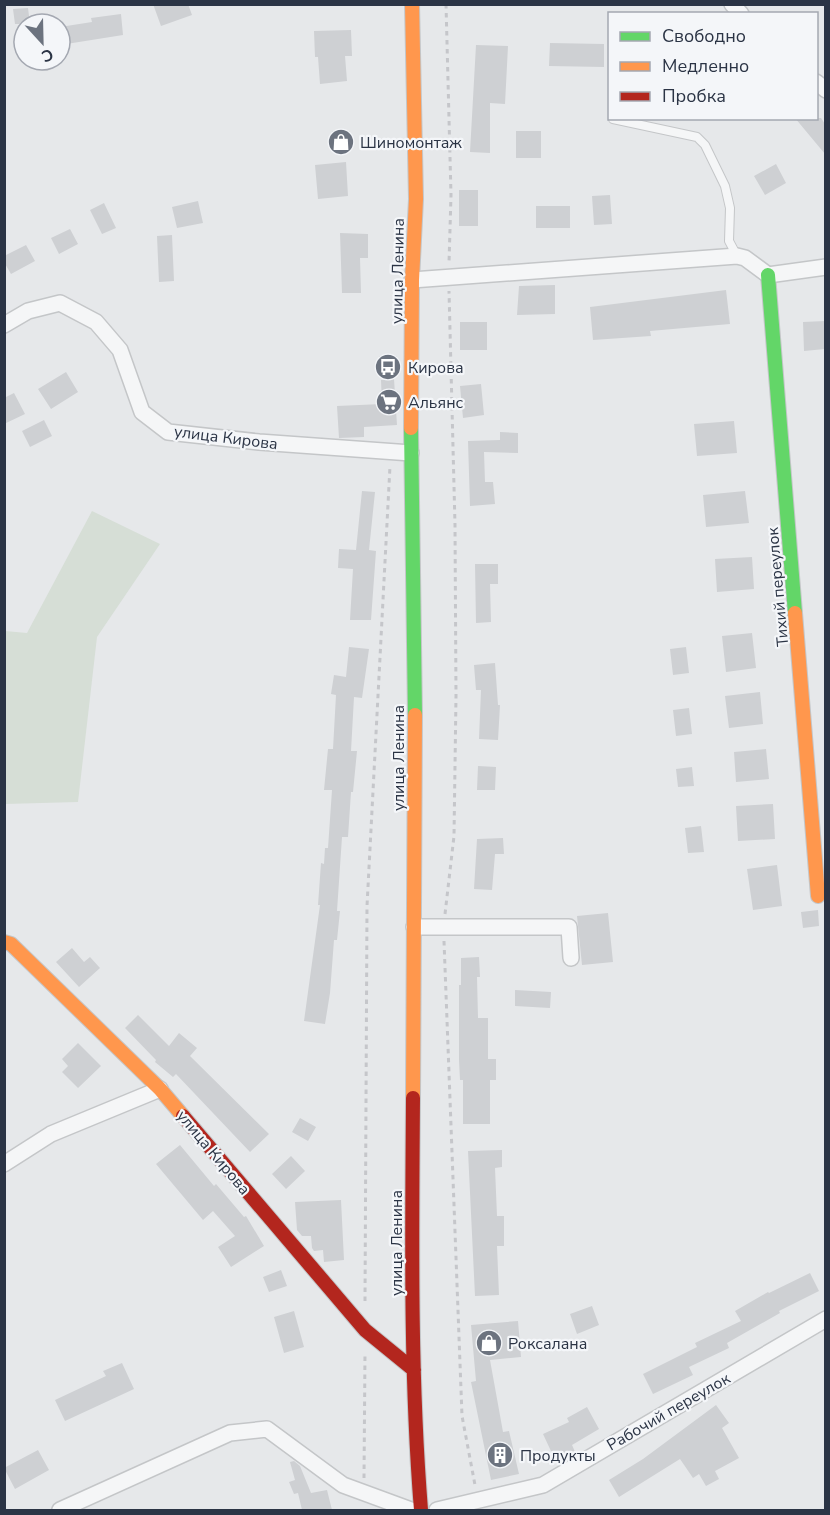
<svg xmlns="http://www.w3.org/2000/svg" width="830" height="1515" viewBox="0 0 830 1515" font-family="'Nunito Sans',sans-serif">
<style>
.green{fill:#d6ded6}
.building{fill:#ced0d3}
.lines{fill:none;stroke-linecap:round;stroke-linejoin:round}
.lane-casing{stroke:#c4c6c8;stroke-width:10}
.street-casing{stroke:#c4c6c8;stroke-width:18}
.fast-casing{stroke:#c4c6c8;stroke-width:16}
.slow-casing{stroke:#c4c6c8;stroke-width:16}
.jam-casing{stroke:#c4c6c8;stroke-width:16}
.path{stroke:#c5c6ca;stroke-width:3;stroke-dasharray:4.5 4.5;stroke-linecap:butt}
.lane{stroke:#f5f6f7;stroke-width:8}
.street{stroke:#f5f6f7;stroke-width:15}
.fast{stroke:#63d668;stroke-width:14}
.slow{stroke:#ff974d;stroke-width:14}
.jam{stroke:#b3261e;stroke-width:14}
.labels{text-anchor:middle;stroke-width:4.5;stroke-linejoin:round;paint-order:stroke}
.poi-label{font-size:16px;fill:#2b3445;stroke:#f4f6f9;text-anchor:start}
.street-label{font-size:16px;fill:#2b3445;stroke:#f4f6f9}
</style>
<rect width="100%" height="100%" fill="#e6e8ea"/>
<path class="green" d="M 92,511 L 160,544 L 97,637 L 78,802 L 5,804 L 5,631 L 27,633 Z"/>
<path class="building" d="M 153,4 L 188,4 L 192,15 L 161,26 Z
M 28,8 L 30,24 L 15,24 L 13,9 Z
M 121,14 L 123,35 L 60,45 L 60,27 L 92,22 L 91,18 Z
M 351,30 L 352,56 L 345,56 L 347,81 L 320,84 L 318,57 L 315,57 L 314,31 Z
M 550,43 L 604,44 L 604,67 L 549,66 Z
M 476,45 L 508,46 L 505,104 L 490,103 L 490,153 L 470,152 Z
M 795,118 L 821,118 L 825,124 L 825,154 Z
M 516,131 L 541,131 L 541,158 L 516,158 Z
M 346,162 L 348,196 L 318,199 L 315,165 Z
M 776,164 L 786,183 L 765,195 L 754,176 Z
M 459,190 L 478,190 L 478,226 L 459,226 Z
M 610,195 L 612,224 L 594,225 L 592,196 Z
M 198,201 L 203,223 L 177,228 L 172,207 Z
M 104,203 L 116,228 L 102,234 L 90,210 Z
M 536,206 L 570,206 L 570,228 L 536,228 Z
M 70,229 L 78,244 L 59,254 L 51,238 Z
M 340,233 L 368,234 L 368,258 L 360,258 L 361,293 L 342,293 Z
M 172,235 L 174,281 L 159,282 L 157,236 Z
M 26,245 L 35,261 L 11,274 L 4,262 L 4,256 Z
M 555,285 L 555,314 L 517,315 L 519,286 Z
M 726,290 L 730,324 L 650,331 L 651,336 L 593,340 L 590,307 Z
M 825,321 L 825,349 L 804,351 L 803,322 Z
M 460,322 L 487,322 L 487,350 L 460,350 Z
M 66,372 L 78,392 L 51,409 L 38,389 Z
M 394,379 L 397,425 L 364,427 L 364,437 L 339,438 L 337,406 L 382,404 L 381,380 Z
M 481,384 L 484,415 L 463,418 L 460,386 Z
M 14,393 L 25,414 L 4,424 L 4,398 Z
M 44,420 L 52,436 L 30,447 L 22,431 Z
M 734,421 L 737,453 L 697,456 L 694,424 Z
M 500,432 L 518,433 L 518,453 L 484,452 L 485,482 L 493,482 L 495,504 L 470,506 L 468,441 L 500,440 Z
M 362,491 L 375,492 L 369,550 L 376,551 L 371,620 L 350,620 L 353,569 L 338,568 L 339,549 L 356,550 Z
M 745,491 L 749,523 L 706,527 L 703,495 Z
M 752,557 L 754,589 L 717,592 L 715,559 Z
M 475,564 L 498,564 L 498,584 L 490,584 L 491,622 L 476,623 Z
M 752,633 L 756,668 L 726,672 L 722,636 Z
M 349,647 L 369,649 L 362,698 L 354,697 L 351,751 L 357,751 L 353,792 L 351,792 L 348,837 L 342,837 L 337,911 L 340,911 L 337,940 L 334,940 L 330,993 L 325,1024 L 304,1021 L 320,905 L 318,905 L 321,863 L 324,864 L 325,848 L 328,848 L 332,790 L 324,790 L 328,749 L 333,749 L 336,695 L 331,694 L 334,675 L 346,677 Z
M 686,647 L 689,673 L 673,675 L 670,649 Z
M 495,663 L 498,705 L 500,705 L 498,740 L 479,739 L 481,690 L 476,690 L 474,665 Z
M 760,692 L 763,724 L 729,728 L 725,696 Z
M 689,708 L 692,734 L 676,736 L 673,710 Z
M 766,749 L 769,779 L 736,782 L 734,752 Z
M 478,766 L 496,767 L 495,790 L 477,790 Z
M 692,767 L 694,786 L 678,787 L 676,769 Z
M 773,804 L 775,839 L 738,841 L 736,806 Z
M 701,826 L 704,852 L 688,853 L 685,828 Z
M 503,838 L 504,854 L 495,854 L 492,890 L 474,889 L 477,839 Z
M 777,865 L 782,906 L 753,910 L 747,869 Z
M 818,910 L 819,926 L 803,928 L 801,912 Z
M 608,913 L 613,962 L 582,965 L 577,916 Z
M 72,948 L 84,962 L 90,957 L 100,968 L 79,987 L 56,962 Z
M 479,957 L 480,977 L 477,977 L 478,1018 L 488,1018 L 488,1059 L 496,1059 L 496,1080 L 490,1080 L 490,1124 L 463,1124 L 463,1080 L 460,1080 L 459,1060 L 459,985 L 461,985 L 461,958 Z
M 515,990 L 551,992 L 550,1008 L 515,1006 Z
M 138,1015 L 169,1046 L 179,1033 L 197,1048 L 190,1056 L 269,1134 L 250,1152 L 176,1074 L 173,1077 L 155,1062 L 156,1060 L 125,1028 Z
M 78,1043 L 101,1066 L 78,1088 L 62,1072 L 68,1066 L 62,1059 Z
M 300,1118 L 316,1127 L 308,1141 L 292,1132 Z
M 180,1145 L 214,1186 L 216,1184 L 244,1217 L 246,1216 L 264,1246 L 231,1267 L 218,1247 L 235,1236 L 213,1211 L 203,1220 L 156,1164 Z
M 502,1150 L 502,1167 L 495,1168 L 497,1216 L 504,1216 L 504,1246 L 497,1246 L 499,1295 L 475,1296 L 468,1151 Z
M 291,1156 L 305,1171 L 286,1189 L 272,1174 Z
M 341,1200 L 344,1260 L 324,1262 L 323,1250 L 314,1251 L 312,1248 L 311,1236 L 302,1236 L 297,1230 L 295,1202 Z
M 281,1270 L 287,1286 L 269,1292 L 263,1277 Z
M 810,1273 L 819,1291 L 779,1311 L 780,1313 L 727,1343 L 729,1348 L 689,1367 L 693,1375 L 653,1394 L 643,1374 L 697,1347 L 695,1343 L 741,1321 L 735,1311 L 768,1292 L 769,1293 Z
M 592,1306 L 599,1325 L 577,1334 L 570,1314 Z
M 294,1311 L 304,1347 L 284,1353 L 274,1317 Z
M 518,1321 L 521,1357 L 490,1360 L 503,1432 L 509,1431 L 519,1474 L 491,1480 L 471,1382 L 476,1381 L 471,1325 Z
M 122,1363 L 134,1389 L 65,1421 L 55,1400 L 106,1376 L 103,1371 Z
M 716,1405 L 729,1423 L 722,1428 L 739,1458 L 715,1471 L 719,1479 L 706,1486 L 699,1474 L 693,1478 L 680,1459 L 619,1497 L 609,1480 L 643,1459 Z
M 587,1407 L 599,1429 L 572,1445 L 576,1454 L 557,1464 L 543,1434 L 569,1422 L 567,1418 Z
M 38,1450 L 49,1470 L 15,1489 L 4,1468 Z
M 294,1461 L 300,1466 L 311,1493 L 327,1490 L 332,1510 L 302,1510 L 298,1493 L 294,1494 L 289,1482 L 295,1480 L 290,1462 Z"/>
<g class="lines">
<g class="lane-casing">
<path id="lane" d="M 613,119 L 697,137 L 705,145 L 725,186 L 730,208 L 729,241 L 737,256"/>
</g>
<g class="street-casing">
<path id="street" d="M 732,4 L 741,14
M 816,82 L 826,90
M 412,280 L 737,256 L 745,258 L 768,275 L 826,267
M 4,325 L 28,311 L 60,303 L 96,322 L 120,350 L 142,412 L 168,432 L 259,442 L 411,453
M 414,927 L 569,927 L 571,958
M 4,1164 L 51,1134 L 160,1089
M 60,1510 L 230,1433 L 267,1429 L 343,1485 L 411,1510
M 437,1510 L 543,1485 L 826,1319"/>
</g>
<g class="fast-casing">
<path id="fast" d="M 768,275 L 795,613
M 411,428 L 415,715"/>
</g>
<g class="slow-casing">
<path id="slow" d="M 411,428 L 412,280 L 416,199 L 412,4
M 795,613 L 818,896
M 4,942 L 11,944 L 160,1089 L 183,1116
M 413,1098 L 415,715"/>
</g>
<g class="jam-casing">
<path id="jam" d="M 413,1098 C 412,1236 410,1373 421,1510
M 183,1116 L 365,1330 L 414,1370"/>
</g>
<path class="path" d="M 446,4 L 451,195 L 449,263
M 445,914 L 454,836 L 456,696 L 455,525 L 449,291
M 444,941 L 462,1416 L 475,1485
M 365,1301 L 367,906 L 390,466
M 364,1478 L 365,1353"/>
<use href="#lane" class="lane"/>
<use href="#street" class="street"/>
<use href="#fast" class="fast"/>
<use href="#slow" class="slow"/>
<use href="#jam" class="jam"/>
</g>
<defs>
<g id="shop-disc" transform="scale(1.35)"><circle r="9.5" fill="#6c737f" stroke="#f4f6f9"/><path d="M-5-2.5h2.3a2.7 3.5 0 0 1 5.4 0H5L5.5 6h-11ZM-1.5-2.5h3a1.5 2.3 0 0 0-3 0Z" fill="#fff"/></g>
<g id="bus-disc" transform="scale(1.35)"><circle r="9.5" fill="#6c737f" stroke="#f4f6f9"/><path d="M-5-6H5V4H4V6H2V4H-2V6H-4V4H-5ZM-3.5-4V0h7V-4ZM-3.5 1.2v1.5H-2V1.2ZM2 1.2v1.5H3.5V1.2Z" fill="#fff"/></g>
<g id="supermarket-disc" transform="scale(1.35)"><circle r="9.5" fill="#6c737f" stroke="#f4f6f9"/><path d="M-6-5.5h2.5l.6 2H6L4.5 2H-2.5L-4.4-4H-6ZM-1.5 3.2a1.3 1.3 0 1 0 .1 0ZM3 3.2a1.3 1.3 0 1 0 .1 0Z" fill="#fff"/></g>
<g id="building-disc" transform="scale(1.35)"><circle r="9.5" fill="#6c737f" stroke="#f4f6f9"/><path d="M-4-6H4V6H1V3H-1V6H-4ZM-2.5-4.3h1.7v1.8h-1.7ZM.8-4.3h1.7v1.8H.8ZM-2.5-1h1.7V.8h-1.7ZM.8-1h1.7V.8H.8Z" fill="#fff"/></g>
</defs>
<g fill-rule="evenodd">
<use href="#shop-disc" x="341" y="142"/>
<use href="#bus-disc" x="388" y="367"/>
<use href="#supermarket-disc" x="389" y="402"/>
<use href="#shop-disc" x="489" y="1343"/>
<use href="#building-disc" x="500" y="1455"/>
</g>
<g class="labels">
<g class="poi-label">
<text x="360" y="148">Шиномонтаж</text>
<text x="408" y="373">Кирова</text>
<text x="408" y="408">Альянс</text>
<text x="508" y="1349">Роксалана</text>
<text x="520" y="1461">Продукты</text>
</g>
<g class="street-label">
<text transform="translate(397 271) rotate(-89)" y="6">улица Ленина</text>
<text transform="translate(226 437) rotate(7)" y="6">улица Кирова</text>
<text transform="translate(777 587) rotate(-95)" y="6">Тихий переулок</text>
<text transform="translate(398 758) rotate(-90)" y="6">улица Ленина</text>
<text transform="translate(214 1152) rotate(50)" y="6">улица Кирова</text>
<text transform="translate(396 1243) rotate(-90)" y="6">улица Ленина</text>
<text transform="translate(668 1411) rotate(-30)" y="6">Рабочий переулок</text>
</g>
</g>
<rect width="830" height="1515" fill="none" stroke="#2b3445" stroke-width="12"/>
<rect x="608" y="12" width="210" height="108" fill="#f4f6f9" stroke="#a4a8b1" stroke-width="1.5"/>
<rect x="620" y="32" width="30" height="9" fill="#63d668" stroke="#a4a8b1" stroke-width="1.5"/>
<text x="662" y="42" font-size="18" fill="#2b3445">Свободно</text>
<rect x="620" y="62" width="30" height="9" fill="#ff974d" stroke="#a4a8b1" stroke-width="1.5"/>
<text x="662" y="72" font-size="18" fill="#2b3445">Медленно</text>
<rect x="620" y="92" width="30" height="9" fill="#b3261e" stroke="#a4a8b1" stroke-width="1.5"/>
<text x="662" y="102" font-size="18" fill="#2b3445">Пробка</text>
<g transform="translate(42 42) rotate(158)"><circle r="28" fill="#f4f6f9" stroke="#a4a8b1" stroke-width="1.5"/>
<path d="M0-4.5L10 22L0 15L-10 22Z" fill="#6c737f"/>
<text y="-9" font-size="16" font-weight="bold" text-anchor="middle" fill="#2b3445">С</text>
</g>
</svg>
